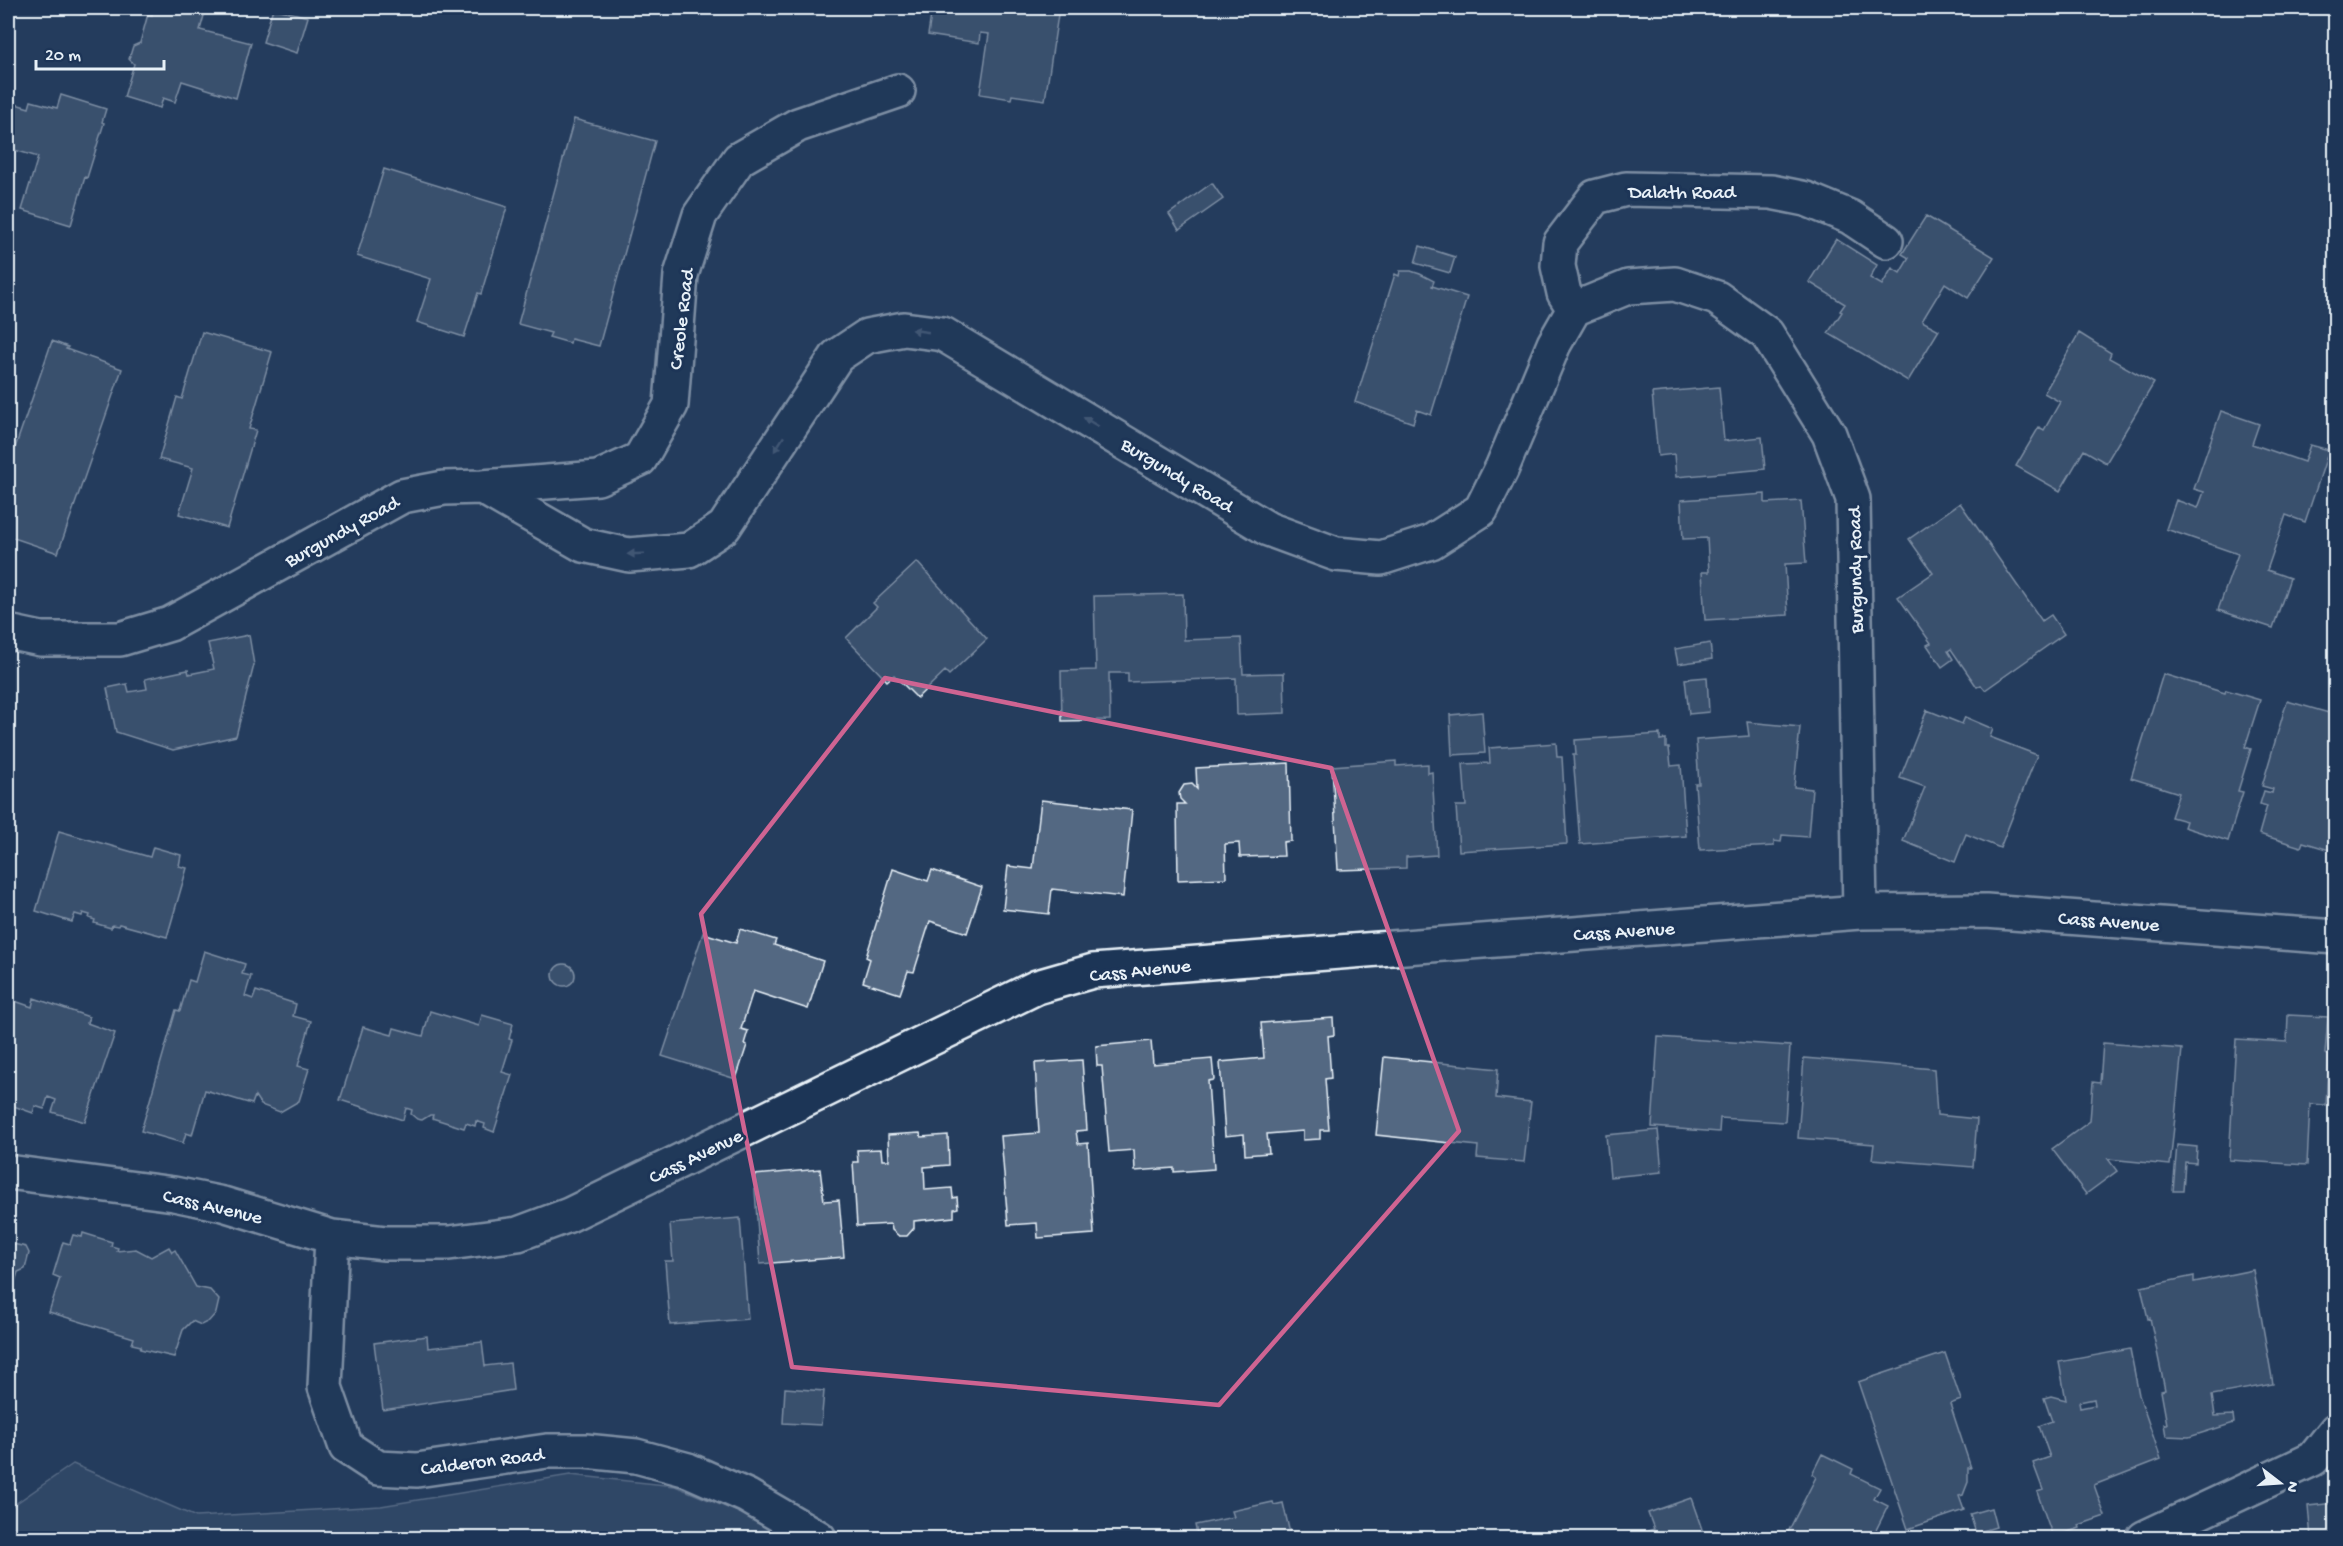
<svg xmlns="http://www.w3.org/2000/svg" width="2343" height="1546" viewBox="0 0 2343 1546" font-family="'Gochi Hand',sans-serif">
<style>
.green{fill:#3e5472;stroke:#93a2b5;stroke-width:1.5}
.building{fill:#536782;stroke:#e8f1f8;stroke-width:1.5;fill-rule:evenodd}
.lines{fill:none;stroke-linecap:round;stroke-linejoin:round}
.minor-casing{stroke:#e8f1f8;stroke-width:38}
.minor{stroke:#1d3557;stroke-width:33}
.oneway{fill:#64778f}
.marked{fill:none;stroke:#cf6492;stroke-width:4.5;stroke-linejoin:round}
.labels{text-anchor:middle;stroke-width:6;stroke-linejoin:round;paint-order:stroke}
.street-label{font-size:20px;fill:#e8f1f8;stroke:#1d3557}
</style>
<rect width="100%" height="100%" fill="#253d5d"/>
<filter id="ink" filterUnits="userSpaceOnUse"><feTurbulence type="fractalNoise" baseFrequency=".0167" numOctaves="2"/><feDisplacementMap in="SourceGraphic" scale="12" xChannelSelector="R" yChannelSelector="G"/><feConvolveMatrix kernelMatrix="1 2 1 2 8 2 1 2 1" color-interpolation-filters="sRGB"/></filter>
<g filter="url(#ink)">
<path class="green" d="M 73,1464 L 196,1517 L 381,1506 L 570,1475 L 675,1486 L 762,1522 L 789,1538 L 8,1538 L 8,1509 Z"/>
<path class="building" d="M 154,8 L 172,11 L 173,8 L 203,8 L 202,11 L 205,12 L 200,30 L 251,43 L 236,98 L 182,81 L 175,102 L 163,98 L 160,108 L 124,97 L 134,64 L 129,59 L 133,46 L 140,43 L 148,14 L 152,15 Z
M 273,8 L 308,17 L 297,53 L 263,42 Z
M 914,8 L 1059,8 L 1045,100 L 1012,95 L 1011,99 L 980,94 L 989,34 L 980,33 L 979,43 L 928,35 L 931,15 L 913,13 Z
M 61,95 L 106,109 L 102,122 L 104,123 L 87,178 L 85,177 L 71,225 L 22,210 L 38,157 L 8,148 L 9,102 L 29,108 L 31,101 L 57,108 Z
M 574,119 L 655,141 L 599,346 L 571,339 L 570,343 L 549,337 L 551,333 L 518,324 Z
M 384,169 L 507,207 L 481,294 L 478,293 L 464,337 L 417,322 L 431,279 L 357,256 Z
M 1212,183 L 1223,199 L 1179,230 L 1169,214 Z
M 1926,216 L 1994,257 L 1968,298 L 1945,283 L 1922,321 L 1939,330 L 1908,381 L 1828,333 L 1842,312 L 1840,311 L 1845,304 L 1809,282 L 1836,239 L 1877,265 L 1870,278 L 1882,285 L 1892,268 L 1900,273 L 1909,258 L 1902,254 Z
M 1420,246 L 1455,257 L 1450,273 L 1415,263 Z
M 1400,271 L 1411,271 L 1420,274 L 1434,281 L 1432,286 L 1467,297 L 1431,415 L 1417,410 L 1413,423 L 1355,402 L 1395,274 L 1399,276 Z
M 202,332 L 272,352 L 249,429 L 256,430 L 227,528 L 179,514 L 193,468 L 159,459 L 177,397 L 182,399 Z
M 2079,333 L 2111,353 L 2109,358 L 2154,383 L 2106,463 L 2084,450 L 2060,491 L 2016,466 L 2039,427 L 2044,430 L 2060,402 L 2044,393 Z
M 52,341 L 68,347 L 66,349 L 122,369 L 58,553 L 8,536 L 8,468 Z
M 1719,387 L 1724,441 L 1762,437 L 1765,469 L 1676,477 L 1674,454 L 1658,456 L 1652,393 Z
M 2221,411 L 2259,424 L 2252,444 L 2304,462 L 2310,445 L 2329,450 L 2305,522 L 2286,515 L 2267,570 L 2290,578 L 2273,628 L 2218,610 L 2238,554 L 2166,529 L 2176,500 L 2198,508 L 2204,492 L 2194,489 Z
M 1765,494 L 1765,503 L 1801,501 L 1806,563 L 1785,564 L 1788,615 L 1705,620 L 1702,572 L 1709,572 L 1707,538 L 1683,539 L 1681,500 Z
M 1960,503 L 2042,621 L 2051,615 L 2064,634 L 1985,690 L 1981,685 L 1977,687 L 1951,649 L 1948,651 L 1953,659 L 1942,667 L 1927,645 L 1931,643 L 1898,597 L 1933,573 L 1909,539 Z
M 917,562 L 987,639 L 949,675 L 945,671 L 917,698 L 894,675 L 887,681 L 846,638 L 877,607 L 873,603 Z
M 1183,594 L 1184,640 L 1241,638 L 1243,674 L 1284,673 L 1285,713 L 1237,715 L 1236,678 L 1128,682 L 1128,673 L 1109,673 L 1110,720 L 1062,721 L 1061,671 L 1096,670 L 1094,596 Z
M 249,635 L 254,665 L 236,736 L 173,750 L 116,732 L 107,688 L 127,684 L 129,692 L 147,689 L 145,679 L 188,670 L 189,674 L 214,669 L 208,643 Z
M 1710,643 L 1712,659 L 1678,664 L 1675,649 Z
M 2163,674 L 2225,693 L 2226,690 L 2260,700 L 2245,747 L 2251,749 L 2238,791 L 2243,792 L 2228,841 L 2184,827 L 2186,821 L 2171,817 L 2179,793 L 2131,778 Z
M 1707,677 L 1709,712 L 1689,714 L 1685,679 Z
M 2287,701 L 2336,715 L 2336,852 L 2303,842 L 2301,847 L 2259,834 L 2267,806 L 2260,804 L 2264,791 L 2272,793 L 2273,789 L 2262,786 Z
M 1927,710 L 1962,724 L 1965,717 L 1993,729 L 1990,737 L 2037,755 L 2000,848 L 1966,834 L 1955,862 L 1903,841 L 1925,787 L 1900,778 Z
M 1482,712 L 1485,753 L 1452,755 L 1450,715 Z
M 1747,722 L 1800,727 L 1794,787 L 1812,789 L 1808,837 L 1782,835 L 1781,842 L 1774,841 L 1774,846 L 1700,850 L 1695,784 L 1699,784 L 1696,740 L 1749,736 Z
M 1660,734 L 1660,740 L 1666,739 L 1666,748 L 1669,748 L 1671,766 L 1681,765 L 1686,836 L 1580,844 L 1573,755 L 1576,755 L 1575,740 Z
M 1556,743 L 1557,757 L 1562,757 L 1567,844 L 1459,851 L 1456,806 L 1466,806 L 1463,764 L 1490,763 L 1489,748 Z
M 1396,761 L 1396,766 L 1428,764 L 1428,773 L 1432,772 L 1437,855 L 1406,857 L 1406,868 L 1338,870 L 1332,766 Z
M 1289,763 L 1291,841 L 1283,842 L 1284,856 L 1240,857 L 1239,843 L 1225,844 L 1226,878 L 1178,880 L 1177,804 L 1185,804 L 1180,799 L 1179,793 L 1184,785 L 1192,784 L 1197,789 L 1196,768 Z
M 1041,800 L 1132,810 L 1123,897 L 1052,889 L 1049,914 L 1003,909 L 1008,866 L 1033,869 Z
M 59,831 L 150,857 L 153,847 L 181,855 L 179,866 L 187,868 L 167,937 L 119,924 L 118,926 L 112,925 L 111,928 L 94,923 L 95,920 L 89,918 L 90,915 L 83,913 L 82,916 L 75,914 L 72,922 L 36,911 Z
M 893,869 L 928,881 L 932,870 L 982,887 L 967,933 L 930,921 L 914,972 L 908,971 L 900,994 L 863,982 L 870,959 L 866,957 Z
M 740,929 L 776,940 L 774,945 L 823,961 L 808,1009 L 753,991 L 741,1029 L 748,1031 L 744,1044 L 747,1045 L 736,1079 L 662,1056 L 703,933 L 736,943 Z
M 204,951 L 245,964 L 242,974 L 251,976 L 245,996 L 253,999 L 256,991 L 296,1004 L 293,1016 L 311,1021 L 298,1066 L 309,1069 L 299,1101 L 280,1112 L 261,1105 L 255,1096 L 252,1104 L 205,1090 L 192,1135 L 186,1133 L 183,1143 L 141,1131 L 176,1010 L 180,1011 L 189,980 L 195,982 Z
M553 975a11 11 0 1 1 22 0a11 11 0 1 1-22 0Z
M 34,998 L 89,1017 L 87,1023 L 115,1033 L 85,1122 L 52,1112 L 56,1100 L 48,1097 L 44,1109 L 35,1106 L 33,1113 L 8,1104 L 8,1013 L 12,1000 L 32,1007 Z
M 430,1011 L 479,1026 L 482,1015 L 513,1024 L 509,1039 L 512,1040 L 502,1072 L 512,1075 L 494,1132 L 484,1128 L 485,1124 L 476,1121 L 475,1126 L 466,1123 L 464,1128 L 432,1118 L 433,1115 L 430,1115 L 422,1120 L 417,1119 L 411,1114 L 412,1110 L 406,1108 L 403,1120 L 340,1100 L 363,1027 L 392,1035 L 394,1028 L 423,1036 Z
M 2288,1015 L 2328,1017 L 2325,1054 L 2329,1055 L 2326,1105 L 2310,1104 L 2307,1165 L 2229,1160 L 2236,1039 L 2287,1042 Z
M 1333,1018 L 1334,1035 L 1328,1036 L 1331,1078 L 1325,1079 L 1329,1130 L 1320,1130 L 1320,1139 L 1303,1140 L 1303,1131 L 1267,1134 L 1269,1153 L 1245,1155 L 1244,1134 L 1225,1136 L 1220,1062 L 1264,1058 L 1261,1023 Z
M 1658,1037 L 1790,1046 L 1785,1122 L 1720,1118 L 1719,1132 L 1652,1127 Z
M 1151,1041 L 1153,1064 L 1212,1059 L 1214,1080 L 1208,1081 L 1214,1169 L 1174,1172 L 1174,1168 L 1135,1171 L 1134,1150 L 1109,1152 L 1102,1066 L 1097,1066 L 1096,1046 Z
M 2103,1043 L 2182,1049 L 2170,1165 L 2108,1159 L 2117,1171 L 2086,1194 L 2052,1149 L 2090,1121 L 2093,1082 L 2100,1083 Z
M 1384,1057 L 1498,1069 L 1496,1098 L 1531,1102 L 1524,1162 L 1477,1158 L 1478,1146 L 1376,1135 Z
M 1804,1058 L 1934,1069 L 1937,1115 L 1977,1119 L 1973,1167 L 1872,1159 L 1874,1144 L 1798,1138 Z
M 1082,1060 L 1087,1130 L 1076,1131 L 1078,1144 L 1088,1143 L 1094,1234 L 1038,1238 L 1037,1223 L 1008,1225 L 1001,1136 L 1039,1133 L 1035,1063 Z
M 1658,1130 L 1662,1172 L 1610,1177 L 1606,1135 Z
M 920,1133 L 921,1137 L 948,1135 L 949,1165 L 924,1167 L 925,1190 L 952,1188 L 953,1198 L 957,1197 L 958,1208 L 954,1209 L 954,1217 L 914,1221 L 914,1228 L 907,1236 L 899,1236 L 892,1230 L 891,1224 L 857,1226 L 853,1162 L 858,1162 L 857,1150 L 881,1149 L 882,1160 L 889,1160 L 888,1135 Z
M 2177,1145 L 2197,1147 L 2196,1163 L 2185,1162 L 2183,1191 L 2173,1191 Z
M 820,1169 L 824,1201 L 839,1200 L 844,1257 L 760,1264 L 754,1175 Z
M 740,1218 L 748,1319 L 670,1325 L 665,1261 L 673,1261 L 670,1224 Z
M 83,1233 L 112,1242 L 111,1246 L 118,1248 L 117,1251 L 136,1249 L 151,1257 L 169,1247 L 172,1252 L 175,1250 L 196,1287 L 210,1290 L 219,1300 L 216,1313 L 209,1321 L 201,1325 L 192,1321 L 183,1330 L 174,1357 L 140,1349 L 141,1346 L 132,1344 L 134,1338 L 49,1312 L 60,1278 L 53,1275 L 63,1242 L 70,1244 L 73,1235 L 82,1237 Z
M 13,1244 L 26,1247 L 29,1253 L 25,1269 L 18,1272 L 8,1305 L 8,1247 Z
M 2253,1270 L 2273,1384 L 2212,1395 L 2215,1416 L 2233,1415 L 2234,1423 L 2189,1437 L 2166,1436 L 2164,1424 L 2167,1424 L 2161,1391 L 2165,1390 L 2150,1318 L 2148,1319 L 2141,1287 L 2194,1276 L 2194,1282 Z
M 427,1336 L 428,1348 L 482,1342 L 485,1366 L 510,1363 L 513,1390 L 383,1410 L 374,1343 Z
M 2130,1349 L 2139,1395 L 2161,1459 L 2094,1485 L 2105,1516 L 2079,1525 L 2080,1528 L 2053,1537 L 2037,1492 L 2043,1490 L 2033,1463 L 2050,1457 L 2039,1426 L 2052,1421 L 2044,1398 L 2051,1396 L 2066,1400 L 2059,1362 ZM 2094,1399 L 2095,1405 L 2080,1408 L 2079,1402 Z
M 1945,1353 L 1961,1400 L 1950,1404 L 1971,1468 L 1968,1468 L 1968,1482 L 1963,1495 L 1959,1496 L 1964,1510 L 1908,1529 L 1858,1382 Z
M 785,1388 L 824,1391 L 821,1425 L 783,1423 Z
M 1822,1454 L 1853,1469 L 1851,1474 L 1880,1488 L 1874,1499 L 1888,1506 L 1872,1538 L 1785,1538 L 1816,1477 L 1812,1474 Z
M 1691,1498 L 1705,1538 L 1626,1538 L 1654,1529 L 1648,1513 Z
M 1273,1502 L 1274,1505 L 1283,1503 L 1291,1538 L 1198,1538 L 1195,1525 L 1234,1517 L 1232,1511 Z
M 2336,1503 L 2336,1538 L 2311,1538 L 2308,1506 Z
M 1991,1508 L 1996,1527 L 1976,1533 L 1970,1514 Z"/>
<g class="lines">
<g class="minor-casing">
<path id="minor" d="M 1574,309 L 1564,293 L 1558,266 L 1560,243 L 1595,197 L 1626,189 L 1771,192 L 1806,199 L 1850,217 L 1886,241
M 482,487 L 583,545 L 629,555 L 689,550 L 724,527 L 837,356 L 867,336 L 904,329 L 943,334 L 1268,529 L 1336,554 L 1381,558 L 1431,542 L 1481,510 L 1502,468 L 1554,344 L 1574,309 L 1628,287 L 1675,284 L 1717,298 L 1767,334 L 1829,434 L 1853,499 L 1860,912
M 8,632 L 41,639 L 120,639 L 170,624 L 402,496 L 444,488 L 482,487 L 598,478 L 640,459 L 671,405 L 681,275 L 700,215 L 739,159 L 798,125 L 898,91
M 8,1172 L 174,1194 L 223,1204 L 332,1237 L 385,1243 L 449,1243 L 518,1234 L 569,1215 L 1037,987 L 1093,971 L 1860,912 L 1986,911 L 2336,937
M 332,1237 L 325,1387 L 346,1447 L 378,1468 L 417,1470 L 547,1451 L 585,1451 L 636,1456 L 688,1470 L 747,1496 L 819,1538
M 2144,1538 L 2313,1459 L 2336,1430"/>
</g>
<use href="#minor" class="minor"/>
</g>
<defs><path id="oneway-solid" d="M-6-.8H1V-3.2L6.5 0L1 3.2V.8H-6Z" transform="scale(1.5)"/></defs>
<g class="oneway">
<use href="#oneway-solid" transform="translate(920 331) rotate(-172)"/>
<use href="#oneway-solid" transform="translate(1091 422) rotate(-149)"/>
<use href="#oneway-solid" transform="translate(779 444) rotate(123)"/>
<use href="#oneway-solid" transform="translate(636 554) rotate(178)"/>
</g>
</g>
<path d="M0 0H2343V1546H0ZM 885,678 L 1331,768 L 1459,1131 L 1219,1405 L 792,1367 L 701,914 Z" fill="#253d5d" fill-opacity=".55" fill-rule="evenodd"/>
<path class="marked" d="M 885,678 L 1331,768 L 1459,1131 L 1219,1405 L 792,1367 L 701,914 Z"/>
<g class="labels">
<g class="street-label">
<text x="1682" y="198">Dalath Road</text>
<text transform="translate(680 319) rotate(-83)" y="7">Creole Road</text>
<text transform="translate(1178 474) rotate(31)" y="7">Burgundy Road</text>
<text transform="translate(341 530) rotate(-29)" y="7">Burgundy Road</text>
<text transform="translate(1854 570) rotate(-91)" y="7">Burgundy Road</text>
<text transform="translate(2109 920) rotate(4)" y="7">Cass Avenue</text>
<text transform="translate(1624 930) rotate(-4)" y="7">Cass Avenue</text>
<text transform="translate(1140 969) rotate(-6)" y="7">Cass Avenue</text>
<text transform="translate(695 1155) rotate(-26)" y="7">Cass Avenue</text>
<text transform="translate(213 1205) rotate(13)" y="7">Cass Avenue</text>
<text transform="translate(482 1460) rotate(-7)" y="7">Calderon Road</text>
</g>
</g>
<rect width="2343" height="1546" fill="none" stroke="#1d3557" stroke-width="30"/>
<rect x="15" y="15" width="2313" height="1516" fill="none" stroke="#e8f1f8" stroke-width="2" filter="url(#ink)"/>
<g transform="translate(2280 1483) rotate(107)" stroke="#1d3557" stroke-width="4.5" paint-order="stroke">
<path d="M0-4.5L10 22L0 15L-10 22Z" fill="#e8f1f8"/>
<text y="-9" font-size="16" font-weight="bold" text-anchor="middle" fill="#e8f1f8">N</text>
</g>
<path d="M36 60v9h128v-9" fill="none" stroke="#e8f1f8" stroke-width="3"/>
<text x="45" y="60" font-size="18" fill="#e8f1f8" stroke="#1d3557" stroke-width="4.5" paint-order="stroke">20 m</text>
</svg>
